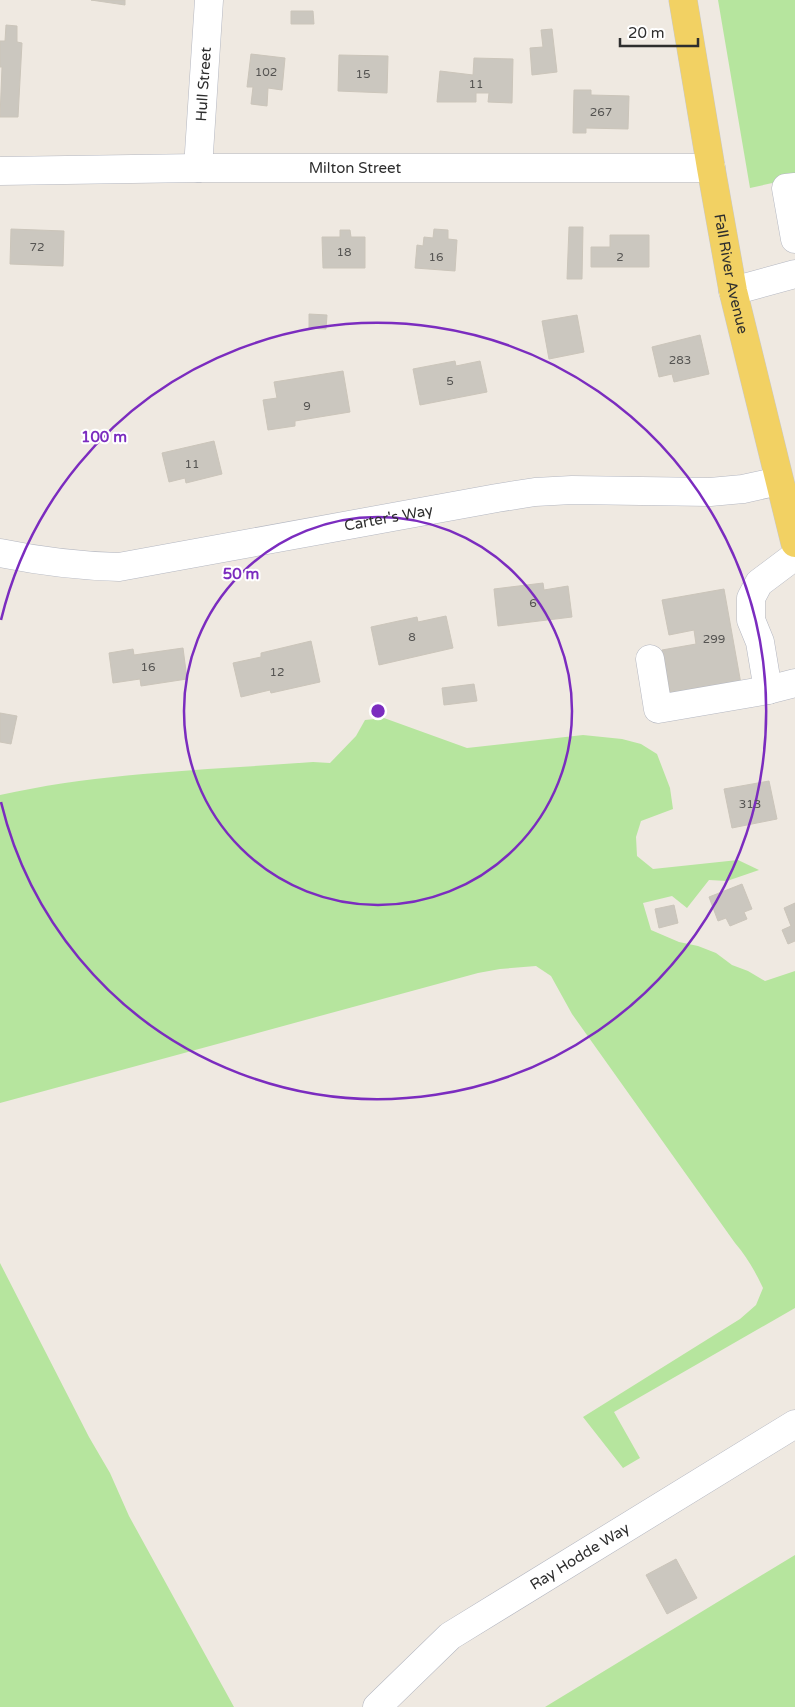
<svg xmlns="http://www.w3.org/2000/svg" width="795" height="1707" viewBox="0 0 795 1707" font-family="'Varela Round',sans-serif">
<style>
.green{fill:#b6e59e}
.building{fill:#cbc7bf;stroke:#cbc5ba}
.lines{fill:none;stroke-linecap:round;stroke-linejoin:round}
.minor-casing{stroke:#b4b7c1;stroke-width:29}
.major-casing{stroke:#c9c9c9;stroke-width:29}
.minor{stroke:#fff;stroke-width:28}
.major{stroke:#f2d163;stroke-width:28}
.ring{fill:none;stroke:#7b2cbf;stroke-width:2.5}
.labels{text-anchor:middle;stroke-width:4;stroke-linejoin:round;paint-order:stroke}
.number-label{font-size:12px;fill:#555452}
.street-label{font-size:15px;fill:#2e2e2e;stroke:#fff}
.centre{fill:#7b2cbf;stroke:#fff;stroke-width:2.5}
.ring-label{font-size:15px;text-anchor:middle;font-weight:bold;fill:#7b2cbf;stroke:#fff;stroke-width:4;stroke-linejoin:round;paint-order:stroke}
</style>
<rect width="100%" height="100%" fill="#efe9e1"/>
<path class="green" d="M 718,0 L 795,0 L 795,178 L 750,188 Z
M 384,718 L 467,748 L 583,735 L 622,739 L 641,744 L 657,754 L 670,788 L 673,809 L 641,821 L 636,837 L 637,856 L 653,869 L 738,860 L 759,870 L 727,881 L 709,880 L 687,908 L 672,896 L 643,903 L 651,930 L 679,942 L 698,946 L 716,953 L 732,965 L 748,971 L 765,981 L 795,971 L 795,1308 L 614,1412 L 640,1458 L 623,1468 L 583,1417 L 740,1319 L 756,1305 L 763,1288 C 755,1271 747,1257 735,1243 L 572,1014 L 551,976 L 536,966 L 500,969 L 478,973 L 0,1103 L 0,795 C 102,772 209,770 313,762 L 330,763 L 356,736 L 365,720 Z
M 0,1263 L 89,1437 L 110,1473 L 129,1516 L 234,1707 L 0,1707 Z
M 795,1555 L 795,1707 L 545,1707 Z"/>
<path class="building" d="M 91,0 L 125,0 L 125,5 Z
M 291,11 L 313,11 L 314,24 L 291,24 Z
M 6,25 L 17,26 L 17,42 L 22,43 L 18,117 L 0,117 L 2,67 L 0,67 L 0,41 L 5,41 Z
M 552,29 L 557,72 L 532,75 L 530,48 L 543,47 L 541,30 Z
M 251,54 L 285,58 L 282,90 L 268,88 L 267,106 L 251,104 L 253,87 L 247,87 Z
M 339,55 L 388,56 L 387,93 L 338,91 Z
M 474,58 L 513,59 L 512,103 L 488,102 L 489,93 L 476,93 L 476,102 L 437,102 L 440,71 L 473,75 Z
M 574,90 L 591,90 L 591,95 L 629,96 L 628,129 L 586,128 L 586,133 L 573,133 Z
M 569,227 L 583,227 L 582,279 L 567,279 Z
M 11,229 L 64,231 L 63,266 L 10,264 Z
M 434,229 L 448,230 L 448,239 L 457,240 L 455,271 L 415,268 L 417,245 L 423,246 L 424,237 L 433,238 Z
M 340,230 L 350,230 L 351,237 L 365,237 L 365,268 L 323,268 L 322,237 L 340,237 Z
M 610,235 L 649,235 L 649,267 L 591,267 L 591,247 L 610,247 Z
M 309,314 L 327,315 L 326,329 L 309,328 Z
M 577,315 L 584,352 L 549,359 L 542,321 Z
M 700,335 L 709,374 L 674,382 L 672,374 L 659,377 L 652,347 Z
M 455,361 L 456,366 L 480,361 L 487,392 L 420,405 L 413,369 Z
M 343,371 L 350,412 L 295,421 L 295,426 L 268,430 L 263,400 L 277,398 L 274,382 Z
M 214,441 L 222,474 L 186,483 L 185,478 L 169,482 L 162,453 Z
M 543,583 L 544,590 L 568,586 L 572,617 L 498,626 L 494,589 Z
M 724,589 L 741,684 L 671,697 L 662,650 L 696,644 L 694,630 L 669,635 L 662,600 Z
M 446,616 L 453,648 L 379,665 L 371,627 L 417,617 L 418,622 Z
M 311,641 L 320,682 L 271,693 L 270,690 L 241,697 L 233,663 L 261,657 L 261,653 Z
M 183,648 L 187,679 L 141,686 L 140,679 L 113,683 L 109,653 L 133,649 L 134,655 Z
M 474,684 L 477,701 L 444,705 L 442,688 Z
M 0,713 L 17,716 L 11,744 L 0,742 Z
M 769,781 L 777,819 L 732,828 L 724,789 Z
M 742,884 L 752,909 L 744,912 L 747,919 L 730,926 L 726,918 L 718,921 L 709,897 Z
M 795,903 L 795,941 L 788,944 L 782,930 L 791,926 L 784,908 Z
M 674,905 L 678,923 L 659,928 L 655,909 Z
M 676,1559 L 697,1598 L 667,1614 L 646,1575 Z"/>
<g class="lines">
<g class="minor-casing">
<g id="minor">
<path id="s1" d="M 198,168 L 209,0"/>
<path id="s2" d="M 0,171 L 198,168 L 711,168"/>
<path d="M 795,187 L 786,188 L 795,239"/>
<path d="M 733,291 L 795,274"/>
<path id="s3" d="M 0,553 C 39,561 78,566 119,567 L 497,498 L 535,492 L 572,490 L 710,492 L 743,489 L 779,481"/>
<path d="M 650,659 L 658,709 L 768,690 L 795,683"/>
<path d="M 768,690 L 760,642 L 751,620 L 751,598 L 759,583 L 795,556"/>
<path id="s4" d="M 377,1707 L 450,1636 L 795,1424"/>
</g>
</g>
<g class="major-casing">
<g id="major">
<path id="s5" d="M 683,0 L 711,168 L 733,291 L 795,543"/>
</g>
</g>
<use href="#minor" class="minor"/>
<use href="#major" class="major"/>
</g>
<g class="ring">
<circle cx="378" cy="711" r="194"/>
<path d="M1 620A388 388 0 1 1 1 802"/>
</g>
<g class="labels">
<g class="number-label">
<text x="266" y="76">102</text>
<text x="363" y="78">15</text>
<text x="476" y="88">11</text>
<text x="601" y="116">267</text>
<text x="37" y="251">72</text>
<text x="344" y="256">18</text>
<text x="436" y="261">16</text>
<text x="620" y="261">2</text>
<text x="680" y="364">283</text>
<text x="450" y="385">5</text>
<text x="307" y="410">9</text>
<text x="192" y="468">11</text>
<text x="533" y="607">6</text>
<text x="412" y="641">8</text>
<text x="714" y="643">299</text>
<text x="148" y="671">16</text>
<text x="277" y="676">12</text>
<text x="750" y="808">313</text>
</g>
<g class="street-label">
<text dy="5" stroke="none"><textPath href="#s1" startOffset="84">Hull Street</textPath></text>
<text dy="5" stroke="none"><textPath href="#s2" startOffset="355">Milton Street</textPath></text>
<text dy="5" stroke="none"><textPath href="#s5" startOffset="278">Fall River Avenue</textPath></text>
<text dy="5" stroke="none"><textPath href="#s3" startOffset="394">Carter's Way</textPath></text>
<text dy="5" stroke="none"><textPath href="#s4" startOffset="254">Ray Hodde Way</textPath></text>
</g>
</g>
<circle cx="378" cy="711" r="8" class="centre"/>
<g class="ring-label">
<text x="104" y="442">100 m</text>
<text x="241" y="579">50 m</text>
</g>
<path d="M620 38v8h78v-8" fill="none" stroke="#2e2e2e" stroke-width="2.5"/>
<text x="628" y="38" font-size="15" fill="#2e2e2e" stroke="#ffffff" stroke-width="4" paint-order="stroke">20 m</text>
</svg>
